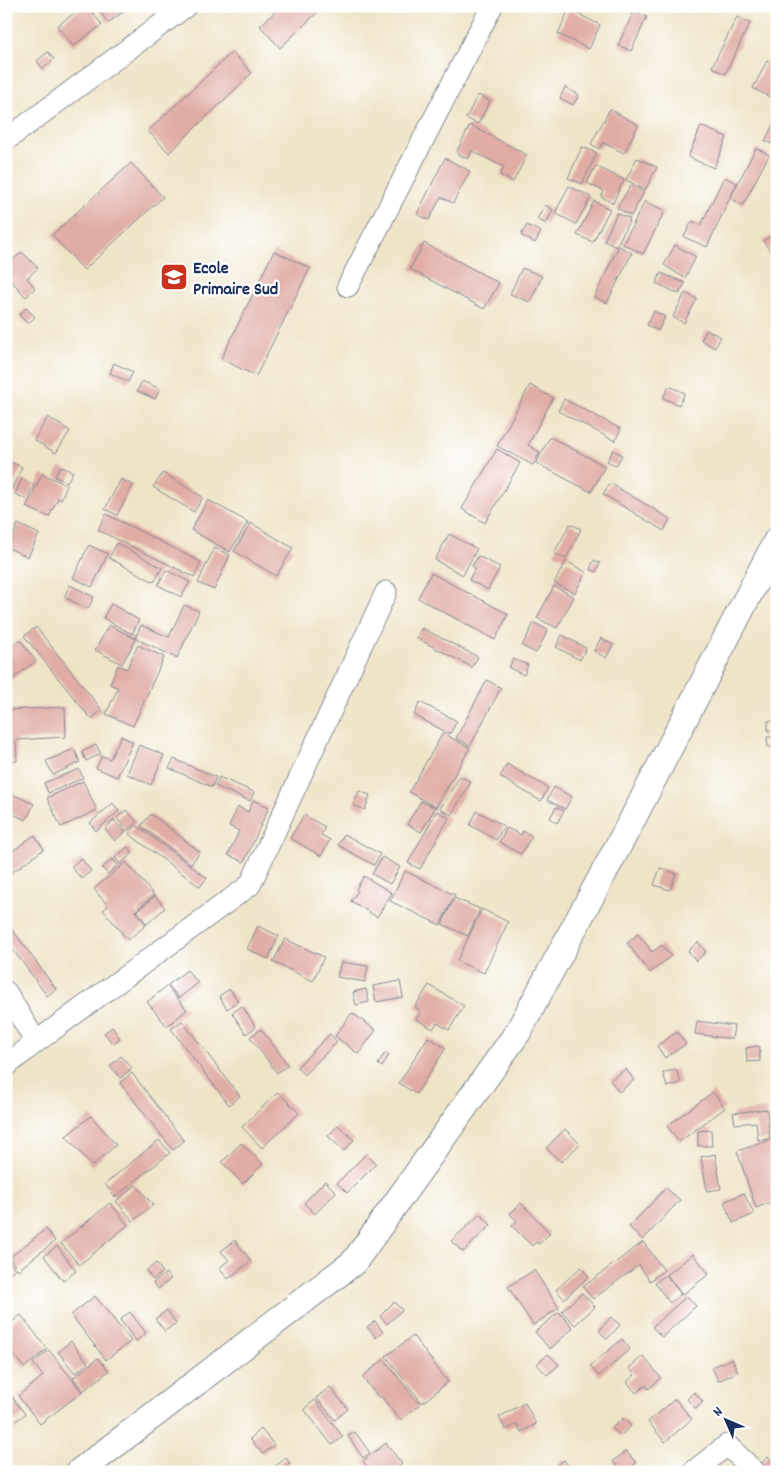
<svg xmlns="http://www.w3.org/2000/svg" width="783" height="1478" viewBox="0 0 783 1478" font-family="Dekko,sans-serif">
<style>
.building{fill:#e0aca4}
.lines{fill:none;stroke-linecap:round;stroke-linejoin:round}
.minor-casing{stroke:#858a93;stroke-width:23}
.tertiary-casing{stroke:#858a93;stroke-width:28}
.minor{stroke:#fff;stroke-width:21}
.tertiary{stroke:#fff;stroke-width:26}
.labels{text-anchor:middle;stroke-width:4.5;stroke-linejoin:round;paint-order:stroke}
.poi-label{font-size:18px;font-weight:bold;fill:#1b2f5e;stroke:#fff;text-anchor:start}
</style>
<rect width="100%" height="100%" fill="#fff"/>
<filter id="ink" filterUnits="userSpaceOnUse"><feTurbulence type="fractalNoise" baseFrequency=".02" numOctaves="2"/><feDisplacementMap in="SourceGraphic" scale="10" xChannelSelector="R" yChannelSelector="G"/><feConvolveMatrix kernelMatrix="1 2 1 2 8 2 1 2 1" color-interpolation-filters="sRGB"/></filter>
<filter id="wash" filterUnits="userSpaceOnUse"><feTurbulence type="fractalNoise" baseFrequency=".0096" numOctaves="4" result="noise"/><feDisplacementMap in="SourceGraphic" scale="20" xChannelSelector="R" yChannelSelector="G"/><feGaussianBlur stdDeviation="1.12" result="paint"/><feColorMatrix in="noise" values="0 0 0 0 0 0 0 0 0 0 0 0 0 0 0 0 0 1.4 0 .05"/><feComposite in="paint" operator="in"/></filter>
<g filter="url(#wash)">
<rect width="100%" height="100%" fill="#efe4c8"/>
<g id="blocks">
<path class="building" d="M 84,6 L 88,6 L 102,25 L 73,46 L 57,26 Z
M 96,6 L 127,6 L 128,8 L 108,23 Z
M 281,6 L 324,6 L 280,48 L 260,26 Z
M 569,9 L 600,25 L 589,49 L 558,34 Z
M 634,11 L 647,17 L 631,51 L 618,45 Z
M 737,17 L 750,23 L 725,74 L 712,67 Z
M 48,52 L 54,59 L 43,69 L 37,61 Z
M 232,52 L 252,73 L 169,153 L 148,131 Z
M 767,61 L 777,66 L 777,101 L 753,88 Z
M 565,87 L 579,95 L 573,105 L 560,98 Z
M 478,95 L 490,101 L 478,124 L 466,118 Z
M 610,109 L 638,125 L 624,153 L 603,143 L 599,149 L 591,144 Z
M 777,116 L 777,146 L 765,141 Z
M 470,125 L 527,155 L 513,182 L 500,175 L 504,167 L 472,151 L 468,159 L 456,153 Z
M 701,126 L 727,137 L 714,168 L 688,157 Z
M 582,147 L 597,153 L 582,184 L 568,178 Z
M 756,148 L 769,155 L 743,205 L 730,198 Z
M 445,158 L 470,171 L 453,203 L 441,197 L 429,220 L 417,214 Z
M 637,158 L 657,167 L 645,190 L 626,180 Z
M 131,163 L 163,197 L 84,270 L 52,235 Z
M 596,166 L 624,180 L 613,203 L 601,197 L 604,191 L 587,183 Z
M 724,177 L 737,183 L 707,247 L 684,237 L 692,221 L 701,225 Z
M 631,185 L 644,192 L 631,216 L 617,208 Z
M 569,186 L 591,197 L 576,224 L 555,213 Z
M 594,201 L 610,209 L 593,242 L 577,235 Z
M 645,201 L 665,211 L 643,254 L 623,244 Z
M 545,205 L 553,210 L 546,224 L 537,219 Z
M 617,213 L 630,219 L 616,247 L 604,241 Z
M 527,225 L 541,232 L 535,243 L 521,235 Z
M 773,235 L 777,240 L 777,261 L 763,241 Z
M 424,243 L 499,283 L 484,309 L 410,269 Z
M 675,245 L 696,257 L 685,278 L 664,265 Z
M 619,246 L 632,253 L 607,303 L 594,297 Z
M 274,251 L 310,268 L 256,376 L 221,359 Z
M 22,252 L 38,268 L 27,278 L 35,288 L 26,297 L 6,275 L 6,266 Z
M 522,268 L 542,276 L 530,302 L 510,294 Z
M 661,273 L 685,283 L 679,294 L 656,283 Z
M 685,293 L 697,299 L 684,323 L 673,317 Z
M 26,308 L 35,317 L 28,324 L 19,315 Z
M 654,311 L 665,317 L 658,331 L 647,325 Z
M 707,330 L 721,337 L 715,348 L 701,340 Z
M 114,363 L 133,372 L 128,382 L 110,373 Z
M 142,381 L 160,389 L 155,399 L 137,391 Z
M 530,385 L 553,398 L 528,445 L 540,452 L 533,465 L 497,446 Z
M 669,386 L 685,393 L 679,405 L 663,398 Z
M 564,399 L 621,429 L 615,441 L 558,411 Z
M 48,417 L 70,431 L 56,453 L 34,440 Z
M 550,437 L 605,466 L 591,492 L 536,463 Z
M 497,449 L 520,463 L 485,523 L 462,509 Z
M 613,450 L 622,455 L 616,466 L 607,461 Z
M 6,460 L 22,467 L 6,500 Z
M 60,466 L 73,472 L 67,482 L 55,477 Z
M 163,473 L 203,497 L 194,512 L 153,487 Z
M 42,474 L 67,485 L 61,500 L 58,498 L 49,517 L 26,507 Z
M 22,479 L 34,485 L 26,499 L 15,494 Z
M 121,479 L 133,485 L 117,515 L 105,509 Z
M 610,483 L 670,519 L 664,531 L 603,494 Z
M 208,500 L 248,522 L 230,552 L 191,530 Z
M 6,510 L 13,513 L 6,526 Z
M 106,514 L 201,562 L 194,577 L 98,530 Z
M 251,523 L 293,548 L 276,576 L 234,551 Z
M 18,524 L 39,534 L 28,557 L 8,548 Z
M 570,524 L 581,529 L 566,559 L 554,553 Z
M 449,534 L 477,549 L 463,575 L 435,560 Z
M 117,543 L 162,568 L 154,582 L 109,558 Z
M 89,545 L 108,554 L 92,587 L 73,578 Z
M 214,548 L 230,555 L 214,590 L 198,583 Z
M 478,556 L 500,567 L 488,590 L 469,580 L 475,568 L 472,566 Z
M 594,560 L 600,563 L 596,572 L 590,569 Z
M 566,561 L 586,572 L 575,593 L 554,583 Z
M 166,570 L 190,582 L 181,597 L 158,585 Z
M 431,573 L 508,614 L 495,640 L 418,598 Z
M 70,585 L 94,597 L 88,609 L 64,597 Z
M 554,586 L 574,597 L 557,628 L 537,618 Z
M 111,604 L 139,620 L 132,634 L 103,618 Z
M 184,605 L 199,611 L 177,658 L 135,638 L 141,625 L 169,637 Z
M 534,623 L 548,630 L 536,653 L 522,646 Z
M 109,625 L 136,639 L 122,664 L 95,650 Z
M 36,627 L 102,710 L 91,719 L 24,636 Z
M 422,628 L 478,657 L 472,667 L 416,638 Z
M 562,635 L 586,648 L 580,660 L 556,647 Z
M 601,638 L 613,645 L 606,658 L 594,651 Z
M 20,640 L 36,661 L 6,684 L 6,650 Z
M 138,645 L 164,657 L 133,726 L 106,714 L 118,688 L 110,684 L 118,665 L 127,669 Z
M 513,659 L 528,665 L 524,675 L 509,668 Z
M 487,680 L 501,688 L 470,746 L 456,738 Z
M 420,702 L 457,721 L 450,734 L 414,715 Z
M 65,707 L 66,737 L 16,740 L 17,761 L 6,762 L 6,710 Z
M 777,720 L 777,730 L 768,731 L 768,721 Z
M 443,733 L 470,748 L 436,807 L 409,792 Z
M 121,736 L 133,742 L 117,777 L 96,768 L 102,756 L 110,759 Z
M 767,737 L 777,737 L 777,747 L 768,747 Z
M 96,745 L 101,754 L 86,761 L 82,752 Z
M 139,745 L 164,755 L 151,785 L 127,774 Z
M 74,749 L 80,762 L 53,775 L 46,761 Z
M 174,759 L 216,777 L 212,787 L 169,768 Z
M 507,764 L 548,788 L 541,801 L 500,777 Z
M 79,769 L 83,778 L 48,793 L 44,783 Z
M 460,776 L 471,782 L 451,815 L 440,809 Z
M 219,777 L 254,792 L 250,801 L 215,786 Z
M 83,781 L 97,810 L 61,827 L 47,798 Z
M 554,787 L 572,797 L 565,809 L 547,800 Z
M 6,791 L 34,804 L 26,820 L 6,811 Z
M 359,791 L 370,795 L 365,810 L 353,805 Z
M 253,800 L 269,807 L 244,862 L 228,855 L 239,831 L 229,826 L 238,807 L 248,812 Z
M 421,801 L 435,808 L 421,832 L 407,824 Z
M 113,803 L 119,811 L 96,831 L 90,823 Z
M 556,807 L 564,811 L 557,823 L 550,818 Z
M 126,810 L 137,822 L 127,831 L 117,818 Z
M 437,811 L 449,818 L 420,869 L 408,863 Z
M 477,811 L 504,826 L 496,840 L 470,825 Z
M 151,814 L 200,852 L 191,864 L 141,826 Z
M 304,815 L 325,827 L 321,835 L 330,840 L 321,856 L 290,838 Z
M 114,820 L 125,832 L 115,841 L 105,829 Z
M 136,825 L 207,878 L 200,887 L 129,834 Z
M 507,828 L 521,835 L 523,831 L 532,836 L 521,854 L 499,842 Z
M 344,834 L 380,854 L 374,865 L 338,845 Z
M 34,835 L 44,849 L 6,877 L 6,856 Z
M 128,847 L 133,853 L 120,864 L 115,857 Z
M 382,857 L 400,867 L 390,884 L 372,874 Z
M 81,858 L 91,871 L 82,879 L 71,867 Z
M 113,859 L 118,865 L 108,874 L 102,868 Z
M 126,862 L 154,895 L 135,911 L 146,925 L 128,940 L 103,910 L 108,906 L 94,889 Z
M 660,868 L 676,873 L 670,890 L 654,885 Z
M 405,871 L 455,895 L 440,925 L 390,901 Z
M 364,876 L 392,893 L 377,917 L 351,901 L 358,891 L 356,889 Z
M 155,896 L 165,908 L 147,924 L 137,911 Z
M 454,898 L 480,909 L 468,936 L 442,924 Z
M 482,909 L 508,922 L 484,973 L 457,961 Z
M 6,921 L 56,989 L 47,996 L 6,940 Z
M 258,926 L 279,936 L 268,959 L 247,949 Z
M 638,934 L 652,952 L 662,945 L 671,956 L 650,973 L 627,943 Z
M 285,939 L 324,957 L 313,981 L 273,962 Z
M 698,942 L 706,952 L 696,961 L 688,951 Z
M 341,962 L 368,966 L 365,982 L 337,977 Z
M 187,970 L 198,983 L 179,998 L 168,985 Z
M 400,981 L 403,997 L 376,1002 L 373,986 Z
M 429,985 L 464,1006 L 449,1030 L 437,1023 L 433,1029 L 416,1019 L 421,1011 L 415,1007 Z
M 167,986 L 187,1010 L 167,1026 L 147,1002 Z
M 230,989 L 238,1001 L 227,1009 L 219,996 Z
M 366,989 L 369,1002 L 356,1005 L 353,992 Z
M 242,1006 L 256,1027 L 246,1034 L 232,1013 Z
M 352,1013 L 376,1030 L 358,1054 L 335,1036 Z
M 182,1021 L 240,1096 L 229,1105 L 171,1029 Z
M 697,1021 L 734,1026 L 732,1039 L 695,1034 Z
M 112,1027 L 120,1038 L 113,1044 L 104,1033 Z
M 261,1029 L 288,1065 L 277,1073 L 250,1037 Z
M 677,1032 L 686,1044 L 665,1058 L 657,1046 Z
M 330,1034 L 337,1042 L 304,1075 L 297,1067 Z
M 428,1037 L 446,1048 L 416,1094 L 399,1083 Z
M 759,1046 L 760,1061 L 747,1062 L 746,1048 Z
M 385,1053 L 389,1055 L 382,1067 L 378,1064 Z
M 121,1056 L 132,1068 L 121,1078 L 110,1066 Z
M 626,1069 L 634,1080 L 619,1092 L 610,1080 Z
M 676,1069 L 681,1083 L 667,1087 L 663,1073 Z
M 132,1073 L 184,1141 L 173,1150 L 120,1083 Z
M 278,1092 L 299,1113 L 262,1148 L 242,1127 Z
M 713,1092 L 725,1108 L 679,1142 L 667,1126 Z
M 767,1109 L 770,1139 L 758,1140 L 756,1122 L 735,1124 L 733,1113 Z
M 91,1116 L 116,1145 L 92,1166 L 66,1136 Z
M 338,1125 L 354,1140 L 344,1151 L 328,1136 Z
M 565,1129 L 580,1144 L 561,1162 L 546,1148 Z
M 711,1130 L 712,1146 L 698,1146 L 698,1131 Z
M 777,1138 L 777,1200 L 756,1208 L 737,1151 Z
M 159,1140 L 170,1153 L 115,1197 L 105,1184 Z
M 241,1143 L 263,1164 L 243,1184 L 222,1162 Z
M 366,1154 L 376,1164 L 347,1193 L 337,1183 Z
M 715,1154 L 721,1189 L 707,1191 L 701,1157 Z
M 325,1181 L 336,1192 L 315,1214 L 304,1203 Z
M 136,1185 L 153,1205 L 133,1221 L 116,1201 Z
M 666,1188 L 680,1200 L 643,1240 L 629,1227 Z
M 744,1193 L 754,1214 L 733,1223 L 724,1202 Z
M 110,1203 L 128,1225 L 79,1265 L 61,1243 Z
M 521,1203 L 550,1233 L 539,1244 L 536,1242 L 532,1246 L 512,1226 L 517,1221 L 510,1214 Z
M 480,1214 L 491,1225 L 463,1252 L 451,1241 Z
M 46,1229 L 55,1241 L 18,1270 L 9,1258 Z
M 235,1240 L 251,1261 L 228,1279 L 219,1268 L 229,1260 L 221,1251 Z
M 643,1242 L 664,1270 L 650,1281 L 639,1265 L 593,1299 L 583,1287 Z
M 57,1246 L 76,1271 L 63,1281 L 44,1256 Z
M 693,1254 L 709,1274 L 682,1295 L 667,1275 Z
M 6,1258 L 15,1269 L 6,1276 Z
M 156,1263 L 163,1272 L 153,1280 L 146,1271 Z
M 581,1267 L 589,1276 L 564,1299 L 556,1290 Z
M 534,1270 L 559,1308 L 533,1325 L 508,1287 Z
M 166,1273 L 171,1279 L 158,1289 L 153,1283 Z
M 666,1275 L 681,1294 L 670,1303 L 655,1283 Z
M 582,1293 L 595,1307 L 575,1325 L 562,1311 Z
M 95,1296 L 131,1341 L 106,1360 L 71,1315 Z
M 687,1296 L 696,1306 L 662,1337 L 652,1327 Z
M 394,1302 L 402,1310 L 387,1324 L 380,1316 Z
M 167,1310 L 176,1323 L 165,1331 L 155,1319 Z
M 130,1312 L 146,1333 L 136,1341 L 120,1320 Z
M 559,1312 L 573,1328 L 550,1349 L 535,1332 Z
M 21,1315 L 47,1349 L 24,1368 L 6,1346 L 6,1327 Z
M 611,1317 L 620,1325 L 607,1339 L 599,1331 Z
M 375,1321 L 383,1332 L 376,1338 L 367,1327 Z
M 413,1336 L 448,1382 L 422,1403 L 386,1356 Z
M 622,1339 L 630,1349 L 599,1376 L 590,1366 Z
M 71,1341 L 88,1363 L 75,1373 L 58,1352 Z
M 49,1350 L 82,1392 L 40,1424 L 18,1396 L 43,1376 L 33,1363 Z
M 548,1354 L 559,1365 L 547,1375 L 537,1364 Z
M 643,1356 L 661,1378 L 648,1389 L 646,1385 L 636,1393 L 627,1382 L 635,1375 L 629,1368 Z
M 98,1358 L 109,1371 L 83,1391 L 73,1378 Z
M 384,1359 L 420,1405 L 400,1420 L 381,1396 L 379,1398 L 362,1377 Z
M 732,1359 L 738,1372 L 718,1381 L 712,1367 Z
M 330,1387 L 348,1409 L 335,1420 L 316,1398 Z
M 6,1389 L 25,1414 L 15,1422 L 6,1411 Z
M 694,1392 L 703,1402 L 696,1409 L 687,1399 Z
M 675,1399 L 692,1419 L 665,1442 L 648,1422 Z
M 315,1400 L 343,1437 L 332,1445 L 304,1409 Z
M 525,1403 L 536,1424 L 521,1432 L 517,1424 L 506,1430 L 499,1417 Z
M 623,1418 L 631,1426 L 620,1436 L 612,1428 Z
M 261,1429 L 274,1445 L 263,1454 L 250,1439 Z
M 355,1432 L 370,1453 L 363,1458 L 348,1436 Z
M 386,1443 L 402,1464 L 391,1472 L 371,1472 L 363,1461 Z
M 626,1451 L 636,1463 L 626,1472 L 622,1472 L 613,1461 Z
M 768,1457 L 777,1468 L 777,1472 L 766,1472 L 760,1464 Z
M 286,1458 L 290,1463 L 278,1472 L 274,1467 Z
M 564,1460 L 573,1472 L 561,1472 L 556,1466 Z"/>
</g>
</g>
<g filter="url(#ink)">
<use href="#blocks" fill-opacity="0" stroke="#858a93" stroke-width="1"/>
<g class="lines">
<g class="minor-casing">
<path id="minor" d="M 6,140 L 186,6
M 348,286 L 492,6
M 6,992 L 36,1042
M 6,1066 L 36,1042 L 250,885 L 386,592
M 693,1472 L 727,1445 L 755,1472"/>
</g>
<g class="tertiary-casing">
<path id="tertiary" d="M 79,1472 L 354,1262 L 518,1032 L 630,824 L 777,540"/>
</g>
<use href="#minor" class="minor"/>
<use href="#tertiary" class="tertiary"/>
</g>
</g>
<defs>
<g id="school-square" transform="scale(1.4375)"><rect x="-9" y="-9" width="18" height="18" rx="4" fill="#c8321e" stroke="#fff"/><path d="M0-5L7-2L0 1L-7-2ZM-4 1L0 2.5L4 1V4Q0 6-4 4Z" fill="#fff"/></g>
</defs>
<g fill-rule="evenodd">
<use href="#school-square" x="174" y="277"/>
</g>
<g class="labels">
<g class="poi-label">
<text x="193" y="273">Ecole<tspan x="193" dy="21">Primaire Sud</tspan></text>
</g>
</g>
<rect width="783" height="1478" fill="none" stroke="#fff" stroke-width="25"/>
<g transform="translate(726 1420) rotate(315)" stroke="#ffffff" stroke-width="4" paint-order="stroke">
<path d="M0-4L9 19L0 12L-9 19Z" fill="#1b2f5e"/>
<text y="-8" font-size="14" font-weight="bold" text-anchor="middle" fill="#1b2f5e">N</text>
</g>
</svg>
